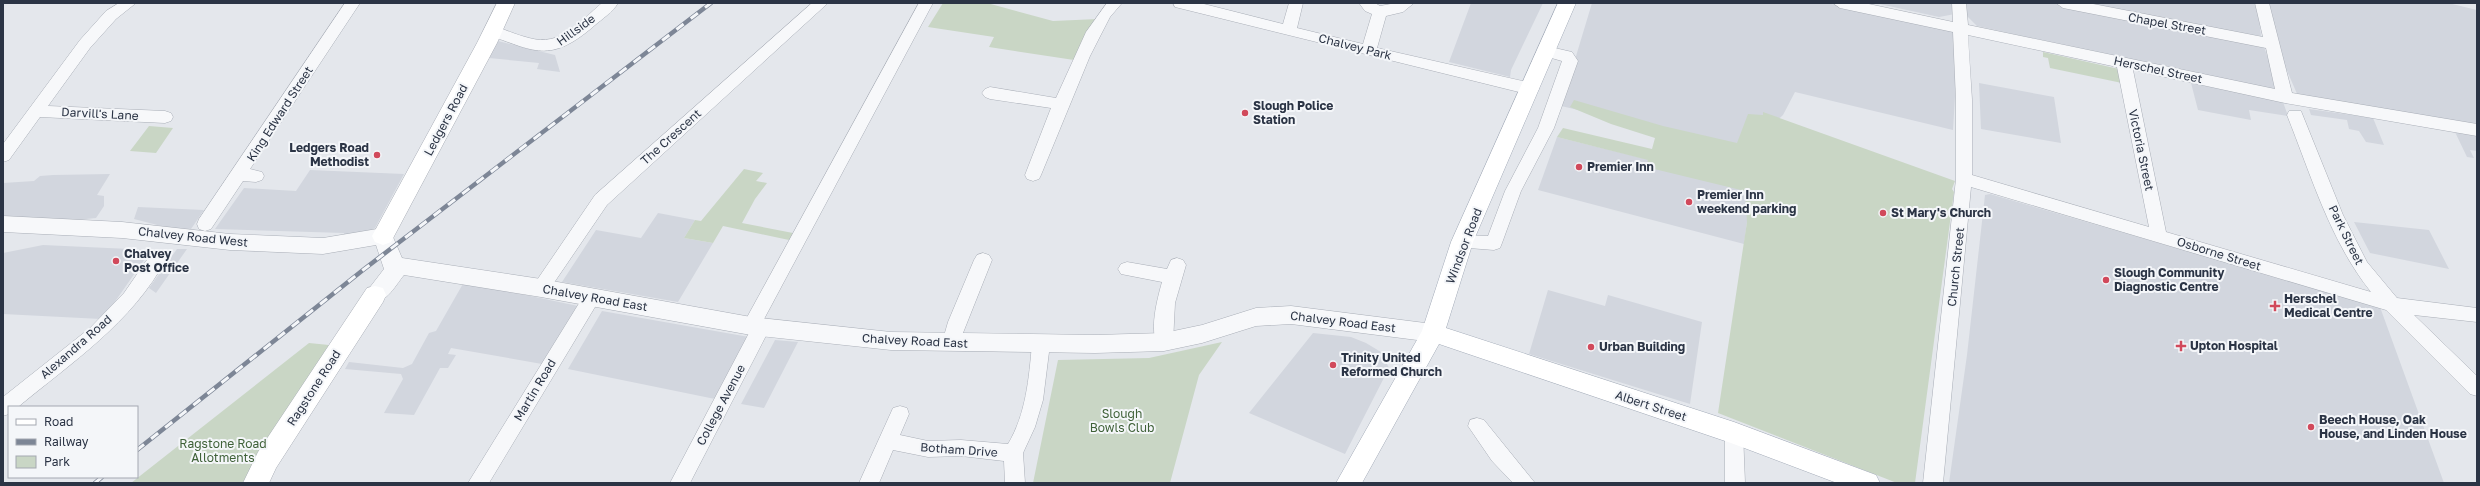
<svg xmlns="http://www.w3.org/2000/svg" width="2480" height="486" viewBox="0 0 2480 486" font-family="'Golos Text',sans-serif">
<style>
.built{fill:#d2d6de}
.green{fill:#c9d6c5}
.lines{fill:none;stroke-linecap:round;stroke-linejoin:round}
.minor-casing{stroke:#a9aeb7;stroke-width:1}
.tertiary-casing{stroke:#a9aeb7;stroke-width:1}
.secondary-casing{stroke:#a9aeb7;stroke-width:1}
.primary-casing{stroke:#a3abb8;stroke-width:1}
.minor{fill:#f7f8fa;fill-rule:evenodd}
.tertiary{fill:#f7f8fa;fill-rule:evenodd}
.secondary{fill:#fff;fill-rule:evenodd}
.primary{fill:#fff;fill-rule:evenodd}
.rail-casing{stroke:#7d8696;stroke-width:4.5}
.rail{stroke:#f4f6f9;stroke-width:3;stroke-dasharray:9;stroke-linecap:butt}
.poi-dot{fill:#d1495b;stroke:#f4f6f9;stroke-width:1.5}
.labels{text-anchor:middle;stroke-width:4;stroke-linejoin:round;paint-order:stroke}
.street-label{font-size:12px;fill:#2b3445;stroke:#f4f6f9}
.poi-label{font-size:12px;font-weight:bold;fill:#2b3445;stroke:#f4f6f9;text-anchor:start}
.park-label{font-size:12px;fill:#3f6138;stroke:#f4f6f9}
</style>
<rect width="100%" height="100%" fill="#e4e7ec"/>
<path class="built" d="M 1471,3 L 1543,3 L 1511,70 L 1510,77 L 1449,62 Z
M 1592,3 L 1826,3 L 1959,28 L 1953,130 L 1795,92 L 1783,115 L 1748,149 L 1561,106 Z
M 1875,3 L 1955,3 L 1955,14 L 1939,17 Z
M 1965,3 L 2052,3 L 2263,44 L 2280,92 L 1977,26 L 1965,14 Z
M 2080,3 L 2257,3 L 2261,36 L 2134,15 Z
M 2265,3 L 2448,3 L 2477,10 L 2477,125 L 2298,96 L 2274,41 Z
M 498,41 L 555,55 L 560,72 L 537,69 L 539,63 L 489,58 Z
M 1979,83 L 2054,97 L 2061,143 L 1981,129 Z
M 2191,83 L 2283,102 L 2288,116 L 2249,110 L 2251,120 L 2198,110 Z
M 2309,109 L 2373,118 L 2384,145 L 2366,142 L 2359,131 L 2349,129 L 2347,120 L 2311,115 Z
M 2455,132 L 2477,135 L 2477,151 L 2470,150 L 2474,158 L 2467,157 Z
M 1557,137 L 1752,185 L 1744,244 L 1538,190 Z
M 310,170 L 404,174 L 375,228 L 368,232 L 343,236 L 344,233 L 215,229 L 244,188 L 296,191 Z
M 110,174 L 97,195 L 104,196 L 104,206 L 96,218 L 66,221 L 3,220 L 3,183 L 34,181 L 40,176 L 53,175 Z
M 1990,194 L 2380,307 L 2444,483 L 1949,483 L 1967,355 L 1985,195 Z
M 138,207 L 204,210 L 191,229 L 169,228 L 134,219 Z
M 658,213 L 695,220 L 684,238 L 713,243 L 678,302 L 562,282 L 596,230 L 641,238 Z
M 2354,222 L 2429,230 L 2449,269 L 2370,253 Z
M 43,245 L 151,250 L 105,316 L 101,319 L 3,314 L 3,253 Z
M 177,249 L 187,249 L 156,293 L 149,288 Z
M 464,282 L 578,306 L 542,364 L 451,348 L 448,354 L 456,355 L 448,368 L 440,368 L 414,415 L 384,413 L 403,379 L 401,374 L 345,369 L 349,362 L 403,368 L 412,364 L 429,333 L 436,331 Z
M 1548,290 L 1605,306 L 1608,295 L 1702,322 L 1690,404 L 1529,354 Z
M 602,311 L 749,337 L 715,399 L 568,369 Z
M 1313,333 L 1351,337 L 1366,343 L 1381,352 L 1389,368 L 1345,454 L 1249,413 Z
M 775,340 L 798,342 L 764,408 L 741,404 Z"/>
<path class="green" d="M 943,3 L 987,3 L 1053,21 L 1098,19 L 1074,60 L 989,47 L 994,37 L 928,27 Z
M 2043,52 L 2119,69 L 2122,83 L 2050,68 L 2048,58 L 2043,57 Z
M 1574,100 L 1663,126 L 1737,143 L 1748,114 L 1763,115 L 1763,112 L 1955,181 L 1952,189 L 1954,192 L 1915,483 L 1897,483 L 1718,413 L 1747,222 L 1745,191 L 1646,167 L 1648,160 L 1557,137 L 1563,128 L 1652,149 L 1655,138 L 1611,124 L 1570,107 Z
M 149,126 L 173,128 L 156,153 L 130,151 Z
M 744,169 L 763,173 L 756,181 L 767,183 L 755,199 L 742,223 L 793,233 L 789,240 L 723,226 L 713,243 L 684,238 L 695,220 L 701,221 Z
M 1222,342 L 1199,375 L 1170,483 L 1033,483 L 1058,360 L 1149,358 Z
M 309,343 L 329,345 L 259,453 L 243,483 L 131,483 Z"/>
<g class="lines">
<g class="minor-casing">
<path id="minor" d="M 119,3 L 136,3 L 116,19 L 90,48 L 48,106 L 165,111 L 171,113 L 173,117 L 171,121 L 165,123 L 40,117 L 9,160 L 3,162 L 3,144 L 80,40 L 106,11 Z
M 345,3 L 360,3 L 250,169 L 262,172 L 264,176 L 262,180 L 256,182 L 243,181 L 211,229 L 205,231 L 199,229 L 197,224 L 199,219 Z
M 602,3 L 618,3 C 613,12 602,19 594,26 C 550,64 534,51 486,34 L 484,30 L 486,26 L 491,25 C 504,29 516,35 529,38 C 561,47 579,22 602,3 Z
M 812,3 L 828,3 L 607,205 L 547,293 L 541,295 L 535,293 L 532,288 L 535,283 L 595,195 Z
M 919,3 L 933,3 L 763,321 L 767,323 L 770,328 L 690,483 L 670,483 L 749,333 L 745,331 L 742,326 L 745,321 Z
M 1107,3 L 1122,3 L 1110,17 L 1090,56 L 1041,175 L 1039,179 L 1033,181 L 1027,179 L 1025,175 L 1051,108 L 990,99 L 985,97 L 982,93 L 985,89 L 990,87 L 1056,98 L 1086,32 Z
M 1173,3 L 1200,3 L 1283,24 L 1289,3 L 1303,3 L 1297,28 L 1363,44 L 1372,14 L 1365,11 L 1359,3 L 1375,3 L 1380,6 L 1396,3 L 1414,3 L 1403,12 L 1386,16 L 1377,48 L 1531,83 L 1536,85 L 1539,89 L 1536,93 L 1531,95 L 1175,7 Z
M 1833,3 L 1864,3 L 1953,22 L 1952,3 L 1966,3 L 1968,25 L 2275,89 L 2266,48 L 2063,8 L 2056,3 L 2088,3 L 2263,37 L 2255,3 L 2269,3 L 2292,93 L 2477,124 L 2477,136 L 2285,103 L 2133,70 L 2166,232 L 2371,292 C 2330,241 2311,175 2287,115 L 2289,111 L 2301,111 L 2343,215 L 2367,262 L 2397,298 L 2477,308 L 2477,322 L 2414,315 L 2477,376 L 2477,396 L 2470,394 L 2386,310 L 1971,187 L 1943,483 L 1923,483 L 1956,179 L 1956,100 L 1953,32 L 1840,8 ZM 1968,35 L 2117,67 L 2149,227 L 1972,175 L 1972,100 Z
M 1546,46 L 1572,52 L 1578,61 L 1554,128 L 1521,191 L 1502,243 L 1500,248 L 1494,250 L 1456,247 L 1454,242 L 1456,237 L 1462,235 L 1488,236 L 1505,191 L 1538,128 L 1562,61 L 1541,55 L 1538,51 L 1541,47 Z
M 157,252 L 163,254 L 166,259 C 133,322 71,363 18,407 L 9,407 L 9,414 L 3,416 L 3,397 L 90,328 L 124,293 L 151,254 Z
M 983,253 L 989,255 L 992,260 L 957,348 L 951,350 L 945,348 L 942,343 L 948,322 L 974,260 L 977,255 Z
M 1177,258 L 1183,260 L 1186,265 L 1175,303 L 1173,342 L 1170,347 L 1164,349 L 1158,347 C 1149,330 1157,300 1162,282 L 1121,274 L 1118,269 L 1121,264 L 1127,262 L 1167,269 L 1171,260 Z
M 592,290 L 598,292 L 601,297 L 598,302 L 489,483 L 468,483 L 586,292 Z
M 1041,337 L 1047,339 L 1050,344 L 1043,400 L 1035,427 L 1023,453 L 1025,483 L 1005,483 L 1004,461 L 961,456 L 928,457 L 893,450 L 879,483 L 859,483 L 893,408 L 900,406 L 907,408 L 909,414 L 900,435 L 928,441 L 961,440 L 1008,444 C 1026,414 1029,378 1032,344 L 1035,339 Z
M 1477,418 L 1484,420 L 1535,483 L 1513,483 L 1492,461 L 1468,426 L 1470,420 Z
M 1734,425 L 1741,427 L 1743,433 L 1745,483 L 1725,483 L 1725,433 L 1727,427 Z"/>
</g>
<g class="tertiary-casing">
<path id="tertiary" d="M 3,216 L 122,222 L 230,234 L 323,238 L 383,228 L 390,230 L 402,258 L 541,279 L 751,317 L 891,332 L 1095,335 L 1164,333 L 1202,325 L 1256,308 L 1291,306 L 1433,324 L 1441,327 L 1444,333 L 1441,339 L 1433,342 L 1291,324 L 1256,326 L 1202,343 L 1164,351 L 1095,353 L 891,350 L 751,335 L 541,297 L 404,275 C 394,287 385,307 367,301 L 364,295 L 384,269 L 376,245 L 323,254 L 230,250 L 122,238 L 3,232 Z"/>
</g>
<g class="secondary-casing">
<path id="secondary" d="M 497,3 L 515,3 L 497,43 L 391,242 L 383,245 L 375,242 L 372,236 L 477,43 Z
M 375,286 L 383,288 L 386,295 L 383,302 L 276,468 L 269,483 L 243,483 L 258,452 L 367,288 Z"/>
</g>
<g class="primary-casing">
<path id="primary" d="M 1558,3 L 1576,3 L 1473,242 L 1446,328 L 1734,422 L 1876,475 L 1880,483 L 1837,483 L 1731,443 L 1439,344 L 1362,483 L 1336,483 L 1422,331 L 1451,242 Z"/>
</g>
<use href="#minor" class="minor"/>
<use href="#tertiary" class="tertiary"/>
<use href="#secondary" class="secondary"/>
<use href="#primary" class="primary"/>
<g class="rail-casing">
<path id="rail" d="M 137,450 L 363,270 L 711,3
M 95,483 L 102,477"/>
</g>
<use href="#rail" class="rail"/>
</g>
<g class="poi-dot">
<circle cx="1245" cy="113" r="4"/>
<circle cx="377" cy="155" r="4"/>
<circle cx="1579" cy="167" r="4"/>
<circle cx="1689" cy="202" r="4"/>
<circle cx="1883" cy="213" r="4"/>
<circle cx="116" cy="261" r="4"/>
<circle cx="2106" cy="280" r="4"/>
<path d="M2273 300h4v4h4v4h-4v4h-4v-4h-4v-4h4z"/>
<path d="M2179 340h4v4h4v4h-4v4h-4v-4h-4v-4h4z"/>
<circle cx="1591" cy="347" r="4"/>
<circle cx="1333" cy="365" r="4"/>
<circle cx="2311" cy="427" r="4"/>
</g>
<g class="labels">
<g class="street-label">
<text transform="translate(2167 24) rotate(10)" y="4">Chapel Street</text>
<text transform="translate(576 30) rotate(-36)" y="4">Hillside</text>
<text transform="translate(1355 47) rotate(14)" y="4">Chalvey Park</text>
<text transform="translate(2158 70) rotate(12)" y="4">Herschel Street</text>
<text transform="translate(100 114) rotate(3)" y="4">Darvill's Lane</text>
<text transform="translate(280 114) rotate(-57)" y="4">King Edward Street</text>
<text transform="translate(446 120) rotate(-62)" y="4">Ledgers Road</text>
<text transform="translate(671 137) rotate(-42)" y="4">The Crescent</text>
<text transform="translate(2141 150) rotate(78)" y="4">Victoria Street</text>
<text transform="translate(2346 235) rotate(64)" y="4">Park Street</text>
<text transform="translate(193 237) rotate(6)" y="4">Chalvey Road West</text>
<text transform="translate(1464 246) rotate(-69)" y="4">Windsor Road</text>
<text transform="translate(2219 254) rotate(17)" y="4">Osborne Street</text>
<text transform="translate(1956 267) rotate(-84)" y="4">Church Street</text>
<text transform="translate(595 298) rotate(10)" y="4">Chalvey Road East</text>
<text transform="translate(1343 322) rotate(7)" y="4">Chalvey Road East</text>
<text transform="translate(915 341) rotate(3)" y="4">Chalvey Road East</text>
<text transform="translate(76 347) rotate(-41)" y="4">Alexandra Road</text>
<text transform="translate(314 388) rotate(-57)" y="4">Ragstone Road</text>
<text transform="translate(535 390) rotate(-59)" y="4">Martin Road</text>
<text transform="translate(721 405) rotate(-62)" y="4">College Avenue</text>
<text transform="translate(1651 406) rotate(18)" y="4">Albert Street</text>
<text transform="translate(959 450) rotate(4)" y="4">Botham Drive</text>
</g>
<g class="poi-label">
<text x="1253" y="110">Slough Police<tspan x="1253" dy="14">Station</tspan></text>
<text x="369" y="152" text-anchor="end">Ledgers Road<tspan x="369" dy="14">Methodist</tspan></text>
<text x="1587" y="171">Premier Inn</text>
<text x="1697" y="199">Premier Inn<tspan x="1697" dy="14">weekend parking</tspan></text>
<text x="1891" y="217">St Mary's Church</text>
<text x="124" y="258">Chalvey<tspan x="124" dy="14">Post Office</tspan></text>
<text x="2114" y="277">Slough Community<tspan x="2114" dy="14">Diagnostic Centre</tspan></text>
<text x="2284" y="303">Herschel<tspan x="2284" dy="14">Medical Centre</tspan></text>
<text x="2190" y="350">Upton Hospital</text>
<text x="1599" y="351">Urban Building</text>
<text x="1341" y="362">Trinity United<tspan x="1341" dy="14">Reformed Church</tspan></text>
<text x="2319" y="424">Beech House, Oak<tspan x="2319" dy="14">House, and Linden House</tspan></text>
</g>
<g class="park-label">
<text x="1122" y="418">Slough<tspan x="1122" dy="14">Bowls Club</tspan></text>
<text x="223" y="448">Ragstone Road<tspan x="223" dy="14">Allotments</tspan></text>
</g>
</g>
<rect width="2480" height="486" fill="none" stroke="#2b3445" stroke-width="8"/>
<rect x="8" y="406" width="130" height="72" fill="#f4f6f9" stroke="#a4a8b1"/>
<rect x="16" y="419" width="20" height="6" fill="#ffffff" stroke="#a4a8b1"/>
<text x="44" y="426" font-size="12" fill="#2b3445">Road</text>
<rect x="16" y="439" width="20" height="6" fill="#7d8696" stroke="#a4a8b1"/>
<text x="44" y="446" font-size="12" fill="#2b3445">Railway</text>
<rect x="16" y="456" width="20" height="12" fill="#c9d6c5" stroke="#a4a8b1"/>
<text x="44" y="466" font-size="12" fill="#2b3445">Park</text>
</svg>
